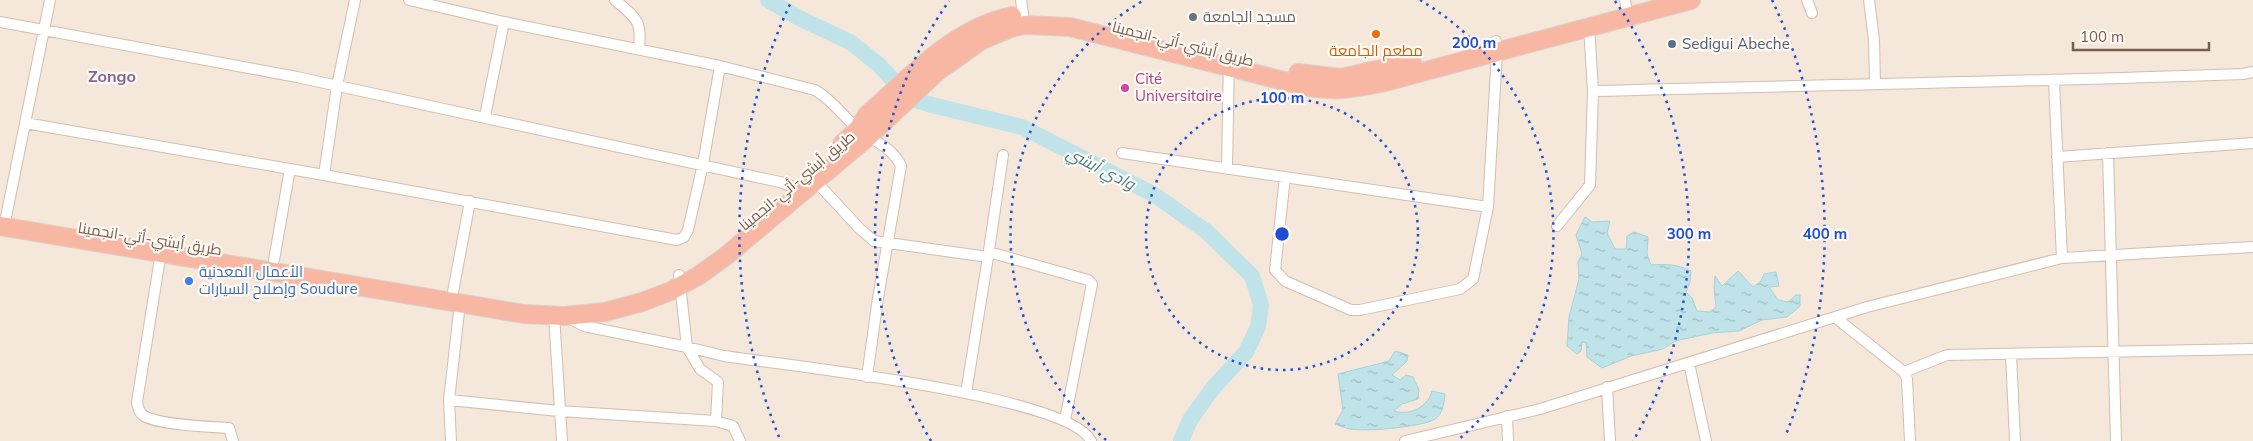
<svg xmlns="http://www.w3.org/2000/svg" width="2253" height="441" viewBox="0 0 2253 441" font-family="Mulish,Cairo,sans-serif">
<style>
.residential{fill:#f5e8da}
.water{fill:url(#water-ripples);stroke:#a5d3da}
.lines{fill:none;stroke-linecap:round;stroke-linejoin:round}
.river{stroke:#bfe3e8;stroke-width:16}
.street-casing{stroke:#d1beb0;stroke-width:12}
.highway-casing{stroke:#dad1cd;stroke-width:20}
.street{stroke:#fff;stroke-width:10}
.highway{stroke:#f7b7a3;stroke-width:18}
.ring{fill:none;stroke:#1d4ed8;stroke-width:2.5;stroke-dasharray:2.5 5}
.worship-dot{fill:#6b7280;stroke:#fffaf3;stroke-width:2}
.food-dot{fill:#e8710a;stroke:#fffaf3;stroke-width:2}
.service-dot{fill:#5c6f8a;stroke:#fffaf3;stroke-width:2}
.hotel-dot{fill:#d1479c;stroke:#fffaf3;stroke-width:2}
.shop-dot{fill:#3f7fe0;stroke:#fffaf3;stroke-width:2}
.labels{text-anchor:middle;stroke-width:4.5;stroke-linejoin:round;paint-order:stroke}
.worship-label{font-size:15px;fill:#5b616d;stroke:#fffaf3;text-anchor:start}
.street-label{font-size:15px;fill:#7a5c4d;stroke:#fffaf3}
.service-label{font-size:15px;fill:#4e5e75;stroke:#fffaf3;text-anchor:start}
.food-label{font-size:15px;fill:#c56008;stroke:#fffaf3}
.hotel-label{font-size:15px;fill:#b23c85;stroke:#fffaf3;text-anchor:start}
.shop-label{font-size:15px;fill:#366cbe;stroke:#fffaf3;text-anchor:start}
.neighbourhood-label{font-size:16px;font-weight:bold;fill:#846695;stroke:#fffaf3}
.water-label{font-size:16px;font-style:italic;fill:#437c86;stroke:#fffaf3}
.centre{fill:#1d4ed8;stroke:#fffaf3;stroke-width:2.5}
.ring-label{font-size:15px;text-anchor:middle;font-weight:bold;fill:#1d4ed8;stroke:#fffaf3;stroke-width:4.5;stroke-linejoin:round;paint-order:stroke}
</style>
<defs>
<pattern id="water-ripples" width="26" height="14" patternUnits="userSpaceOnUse" patternTransform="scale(1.25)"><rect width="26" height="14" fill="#bfe3e8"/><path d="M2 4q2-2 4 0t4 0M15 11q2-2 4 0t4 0" fill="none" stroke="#a0bbbe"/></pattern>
</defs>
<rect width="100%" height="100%" fill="#fdf6ec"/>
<path class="residential" d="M 0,0 L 2253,0 L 2253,441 L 0,441 Z"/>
<path class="water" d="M 1585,217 L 1592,222 L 1610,221 L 1607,233 L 1615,249 L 1626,249 L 1627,236 L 1634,232 L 1648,237 L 1647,254 L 1651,265 C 1666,264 1677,264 1691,271 L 1690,282 L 1686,292 L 1692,298 L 1697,311 L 1710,312 L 1716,307 L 1714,288 L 1715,276 L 1722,286 L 1738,271 L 1753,287 L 1761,281 L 1764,274 L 1776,272 L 1779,286 L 1769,287 L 1778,300 L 1788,302 L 1796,295 L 1800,295 L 1800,306 L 1787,317 L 1762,320 L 1739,331 L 1712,333 L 1675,341 L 1663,349 L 1631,356 L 1602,368 L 1587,357 L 1586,343 L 1582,342 L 1581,351 L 1577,354 L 1567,346 L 1569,317 L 1579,279 L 1578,262 L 1582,254 L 1576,235 Z
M 1395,351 L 1408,355 L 1407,361 L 1392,375 L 1400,380 L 1406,375 L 1413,377 L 1419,390 L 1418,399 L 1402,404 L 1394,411 C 1410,416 1428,407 1432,391 L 1445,394 C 1444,403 1443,414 1435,419 C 1423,427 1365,432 1350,429 C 1345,428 1340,426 1335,424 L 1343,410 L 1338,374 L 1389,361 Z"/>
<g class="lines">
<path class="river" d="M 768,0 L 801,19 L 850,42 L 878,64 L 904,92 L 916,100 L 932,105 L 1022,127 L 1153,194 L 1206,231 L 1252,276 L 1261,305 L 1258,327 L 1246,352 L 1213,388 L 1190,420 L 1181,441"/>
<g class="street-casing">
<path id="street" d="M 615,0 C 636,18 642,20 639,48
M 1021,0 L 1023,14
M 1625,0 L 1626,7
M 1807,0 L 1812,13
M 1869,0 L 1874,40 L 1875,83
M 0,22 L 297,77 L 780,182 L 791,186 L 798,194
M 720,66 L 815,90 C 834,101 843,117 859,130 C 874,141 893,148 901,166 L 878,298 L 867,377
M 2054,81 L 2062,258
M 1593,91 C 1810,85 2027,82 2243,74 L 2253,72
M 485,116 L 504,22
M 25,123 L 290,169
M 1122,153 L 1488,207 L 1497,52 L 1496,41
M 2108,153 L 2116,441
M 2057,157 L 2253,143
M 1227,169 L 1229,56
M 809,174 L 860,229 L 874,241 L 988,257 L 966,393
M 324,175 L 677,240 L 684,237 L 688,230 L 703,164 L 720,66 L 504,22 L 409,0
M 1285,177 L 1275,270 L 1285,281 L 1351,310 L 1360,310 L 1460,289 L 1473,279 L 1488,207
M 1557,226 L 1590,185 L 1593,91 L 1589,27
M 4,227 L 50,0
M 161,252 L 137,402 C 138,407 139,413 144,416 C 159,425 210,427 229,428 L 233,441
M 989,252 L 1088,280 L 1092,284 L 1065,420
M 988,257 L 1003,155
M 274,260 L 290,169 L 324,175 L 337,86 L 355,0
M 679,275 L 687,347 L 724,356 C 782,365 1070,395 1091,441
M 453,292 L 470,201
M 460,303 L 449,400 L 559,411 L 716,421 L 733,426 L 740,441
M 554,315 L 562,441
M 567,317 L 584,326 L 687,347 L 700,369 L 718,382 L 716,421
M 1836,318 L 1904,372 L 1907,379 L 1910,441
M 1689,363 L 1706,441
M 1904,372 L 1947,355 L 2253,349
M 1607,387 L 1610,441
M 449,400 L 451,441
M 1507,416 L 1508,441
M 1405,441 L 1540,409 L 1867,307 L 2062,258 L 2253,247
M 2015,441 L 2011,354 L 2015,441"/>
</g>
<g class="highway-casing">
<path id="highway" d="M 1298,73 L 1341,78 L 1412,62
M 842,144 L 858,129 L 867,115 C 910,77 954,28 1012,16
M 0,226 L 524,314 L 564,316 L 605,312 L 642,302 L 671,291 L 698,276 L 726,256 L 869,136 L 938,71 L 982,40 L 1011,28 L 1024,25 L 1070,27 L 1308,87 C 1334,92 1356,88 1381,83 L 1691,0"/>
</g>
<use href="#street" class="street"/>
<use href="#highway" class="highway"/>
</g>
<g class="ring">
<circle cx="1282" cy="234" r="136"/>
<path d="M1106 440A271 271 0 0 1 1144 0M1420 0A271 271 0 0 1 1458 440"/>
<path d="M931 441A407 407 0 0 1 949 1M1615 1A407 407 0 0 1 1633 441"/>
<path d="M779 437A543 543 0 0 1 792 0M1772 0A543 543 0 0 1 1785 437"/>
</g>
<circle class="worship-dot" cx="1193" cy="17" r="5"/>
<circle class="food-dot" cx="1376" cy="34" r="5"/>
<circle class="service-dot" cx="1672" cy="44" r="5"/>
<circle class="hotel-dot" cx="1125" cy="88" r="5"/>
<circle class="shop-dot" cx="189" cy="281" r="5"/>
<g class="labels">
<g class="worship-label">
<text x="1203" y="22">مسجد الجامعة</text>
</g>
<g class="street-label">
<text transform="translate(1183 44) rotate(14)" y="5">طريق أبشي-أتي-انجمينا</text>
<text transform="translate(797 181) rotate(-40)" y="5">طريق أبشي-أتي-انجمينا</text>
<text transform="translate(150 239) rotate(9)" y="5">طريق أبشي-أتي-انجمينا</text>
</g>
<g class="service-label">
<text x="1682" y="49">Sedigui Abeche</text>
</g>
<g class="food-label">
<text x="1376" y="56">مطعم الجامعة</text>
</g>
<g class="hotel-label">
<text x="1135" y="84">Cité<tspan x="1135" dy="17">Universitaire</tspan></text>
</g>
<g class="shop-label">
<text x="199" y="277">الأعمال المعدنية<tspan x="199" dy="17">وإصلاح السيارات Soudure</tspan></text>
</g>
<g class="neighbourhood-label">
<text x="112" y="82">Zongo</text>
</g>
<g class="water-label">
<text transform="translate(1101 168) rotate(27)" y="6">وادي أبشي</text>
</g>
</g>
<circle cx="1282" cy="234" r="8" class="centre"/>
<g class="ring-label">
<text x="1474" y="48">200 m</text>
<text x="1282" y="103">100 m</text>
<text x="1689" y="239">300 m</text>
<text x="1825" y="239">400 m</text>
</g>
<path d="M2073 42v8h136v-8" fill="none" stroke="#7a5c4d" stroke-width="2.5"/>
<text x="2080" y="42" font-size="15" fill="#7a5c4d" stroke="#fffaf3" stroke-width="4" paint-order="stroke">100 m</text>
</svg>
